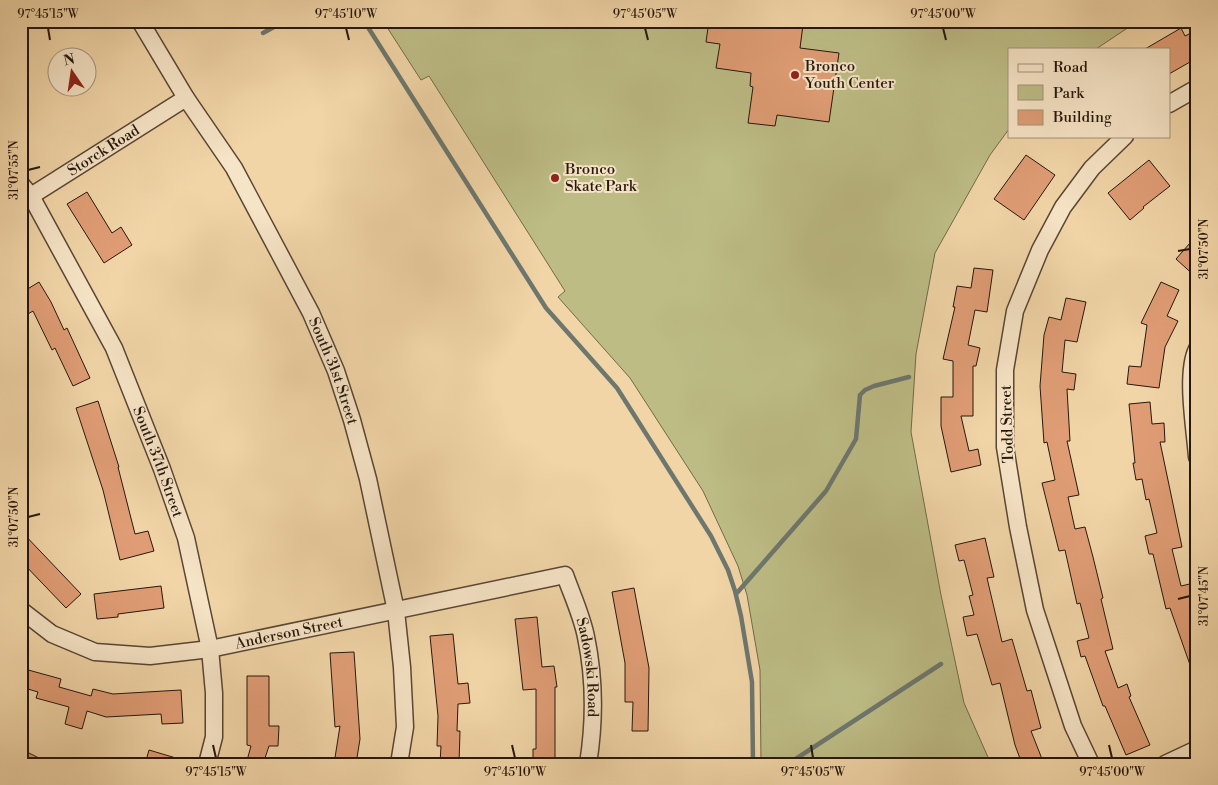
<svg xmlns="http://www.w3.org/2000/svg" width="1218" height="785" viewBox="0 0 1218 785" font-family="'Libre Bodoni',serif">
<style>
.park{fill:#bdbc85;stroke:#726a49}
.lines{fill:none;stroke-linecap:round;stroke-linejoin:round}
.stream{stroke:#6d776e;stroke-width:4.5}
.building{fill:#e09d75;stroke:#26170d}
.minor-casing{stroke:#594634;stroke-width:19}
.minor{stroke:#f6e4c6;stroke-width:16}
.ticks{fill:none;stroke:#26170d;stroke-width:2}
.poi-dot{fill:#8f2418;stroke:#f6e4c6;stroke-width:2}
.labels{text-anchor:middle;stroke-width:4;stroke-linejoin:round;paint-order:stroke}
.poi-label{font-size:15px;fill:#26170d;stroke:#f6e4c6;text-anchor:start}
.street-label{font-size:15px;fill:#26170d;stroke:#f6e4c6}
.neatline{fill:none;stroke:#26170d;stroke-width:2}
.ticks-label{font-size:12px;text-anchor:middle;fill:#26170d}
</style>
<rect width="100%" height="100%" fill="#f1d5a7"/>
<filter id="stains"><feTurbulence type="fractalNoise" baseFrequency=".004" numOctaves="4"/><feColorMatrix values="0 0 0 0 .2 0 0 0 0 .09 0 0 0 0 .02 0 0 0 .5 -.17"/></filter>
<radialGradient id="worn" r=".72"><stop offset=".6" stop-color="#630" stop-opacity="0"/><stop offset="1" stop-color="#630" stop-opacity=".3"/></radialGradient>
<path class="park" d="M 383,21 L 1138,21 L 1096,49 L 1009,49 L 1009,129 L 990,155 L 935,253 L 916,354 L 911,432 L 941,595 L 964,703 L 991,764 L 761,764 L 760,670 L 747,595 L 738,566 L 703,491 L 630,378 L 558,297 L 565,291 L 429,76 L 421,80 Z"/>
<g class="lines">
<path class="stream" d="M 364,21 L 546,308 L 617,388 L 711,536 L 728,570 L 735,591 L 741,616 L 752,682 L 753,764
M 263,33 L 285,21
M 736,594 L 826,491 L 856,439 L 860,395 L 865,390 L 874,386 L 909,377
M 788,764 L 941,664"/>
</g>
<path class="building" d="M 709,21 L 792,21 L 792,23 L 803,25 L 800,48 L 839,53 L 829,122 L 777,115 L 775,126 L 748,123 L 753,87 L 750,86 L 751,73 L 716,68 L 720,44 L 706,42 Z
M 1181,28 L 1185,36 L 1191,33 L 1197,43 L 1197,58 L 1169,74 L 1169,49 L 1145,49 Z
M 1026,155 L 1055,175 L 1024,220 L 994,199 Z
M 1149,160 L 1170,186 L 1143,207 L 1144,208 L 1130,220 L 1108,193 Z
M 87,192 L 112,233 L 121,227 L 132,245 L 104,263 L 67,204 Z
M 1197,235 L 1197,278 L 1176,259 Z
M 974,268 L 993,270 L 987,312 L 975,310 L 968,345 L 980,348 L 976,366 L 973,366 L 973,416 L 961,416 L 969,451 L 978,449 L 981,465 L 951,472 L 941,426 L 941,397 L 953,397 L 953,361 L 943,359 L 955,307 L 953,307 L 957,286 L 971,288 Z
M 39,282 L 51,302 L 64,330 L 67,328 L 90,378 L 73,386 L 55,348 L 52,350 L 33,311 L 21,318 L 21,293 Z
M 1161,282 L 1179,290 L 1167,316 L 1178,321 L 1165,347 L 1159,388 L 1127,384 L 1129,366 L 1141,367 L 1147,325 L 1141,323 Z
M 1066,298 L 1086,302 L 1077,342 L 1065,340 L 1062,372 L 1076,374 L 1074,390 L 1067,389 L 1070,441 L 1067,441 L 1079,495 L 1068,497 L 1075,529 L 1085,527 L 1093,557 L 1103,598 L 1101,599 L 1113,649 L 1105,651 L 1118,688 L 1127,684 L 1131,696 L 1129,697 L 1150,745 L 1126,755 L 1105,706 L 1103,706 L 1085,656 L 1081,657 L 1077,641 L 1089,638 L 1080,603 L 1077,604 L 1065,550 L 1059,551 L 1042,483 L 1055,480 L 1047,442 L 1044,443 L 1040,386 L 1044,335 L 1049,317 L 1061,320 Z
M 98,401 L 119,467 L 118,467 L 135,534 L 148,531 L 154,551 L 120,560 L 103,490 L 76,408 Z
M 1150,402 L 1152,424 L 1164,423 L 1165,442 L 1160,442 L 1182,547 L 1172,549 L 1181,586 L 1194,583 L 1197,594 L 1197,679 L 1195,679 L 1170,608 L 1166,609 L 1153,554 L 1149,554 L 1145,536 L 1157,533 L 1149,499 L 1146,500 L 1142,479 L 1136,480 L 1133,463 L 1135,463 L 1129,404 Z
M 21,531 L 81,594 L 66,608 L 21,561 Z
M 985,538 L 994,577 L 987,578 L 1002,642 L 1012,639 L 1027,691 L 1031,690 L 1041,728 L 1031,731 L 1044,764 L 1022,764 L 1015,745 L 1000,683 L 992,685 L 977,634 L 967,636 L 963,617 L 974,615 L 969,596 L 973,595 L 964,560 L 959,561 L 955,545 Z
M 161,586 L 164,608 L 118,614 L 118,617 L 97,619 L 94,594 Z
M 634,588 L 649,668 L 648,731 L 632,731 L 633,702 L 625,702 L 625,663 L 612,592 Z
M 537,617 L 542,667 L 554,666 L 557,687 L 555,687 L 555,764 L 533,764 L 533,749 L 536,749 L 536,689 L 523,690 L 515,619 Z
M 453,634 L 458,684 L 468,683 L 470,703 L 458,704 L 457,731 L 460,731 L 459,764 L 440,764 L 441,746 L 437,746 L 438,716 L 430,636 Z
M 354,652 L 360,739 L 356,764 L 334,764 L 340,726 L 335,727 L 330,653 Z
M 21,668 L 61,679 L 59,687 L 91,696 L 93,689 L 113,694 L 181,690 L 183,723 L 162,724 L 161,714 L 106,717 L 87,711 L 82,729 L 65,724 L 69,707 L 36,698 L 38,692 L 21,687 Z
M 247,676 L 269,676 L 269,726 L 279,726 L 278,746 L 269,746 L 263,764 L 246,764 L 251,746 L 247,745 Z
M 21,749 L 51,764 L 21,764 Z
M 149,750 L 186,761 L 185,764 L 145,764 Z"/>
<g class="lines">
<g class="minor-casing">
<g id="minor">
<path id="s1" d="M 140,21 L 186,98 L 234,168 L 311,313 L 336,371 L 352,420 L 368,479 L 396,611 L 402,667 L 405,727 L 399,764"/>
<path d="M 1169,104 L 1197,88"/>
<path id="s2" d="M 21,184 L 31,196 L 114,348 L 162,469 L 186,538 L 210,649 L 214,693 L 214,737 L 207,764"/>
<path id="s3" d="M 23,201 L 186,98"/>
<path d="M 1197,349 C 1185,373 1195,429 1197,457"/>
<path id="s4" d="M 21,610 L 52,634 L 95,652 L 150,656 L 210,649 L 565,575 C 572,595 582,616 586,637 C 595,680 595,720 588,764"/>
<path d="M 1091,764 L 1073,726 L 1035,610 L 1018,527 L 1005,447 L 1005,370 L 1015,311 L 1040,250 L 1063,207 L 1092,168 L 1125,136"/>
<path d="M 1165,764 L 1197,749"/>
</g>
</g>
<use href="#minor" class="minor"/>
</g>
<path class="ticks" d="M 48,28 L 50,40M 346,28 L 349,40M 645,28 L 648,40M 943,28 L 946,40M 28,170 L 40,167M 1178,251 L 1190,249M 28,517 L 40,514M 1178,599 L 1190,596M 213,745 L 216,758M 512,745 L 515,758M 811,745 L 813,758M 1109,745 L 1112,758"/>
<g class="poi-dot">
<circle cx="795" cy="75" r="5"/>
<circle cx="555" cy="178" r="5"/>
</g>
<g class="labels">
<g class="poi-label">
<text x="805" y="71">Bronco<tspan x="805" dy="17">Youth Center</tspan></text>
<text x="565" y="174">Bronco<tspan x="565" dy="17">Skate Park</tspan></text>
</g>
<g class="street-label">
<text dy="5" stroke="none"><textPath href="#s3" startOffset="95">Storck Road</textPath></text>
<text dy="5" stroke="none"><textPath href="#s1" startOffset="401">South 31st Street</textPath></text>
<text transform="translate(1007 424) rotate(-92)" y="5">Todd Street</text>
<text dy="5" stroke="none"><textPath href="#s2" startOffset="311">South 37th Street</textPath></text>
<text dy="5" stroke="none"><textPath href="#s4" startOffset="282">Anderson Street</textPath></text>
<text dy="5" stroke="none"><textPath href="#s4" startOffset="660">Sadowski Road</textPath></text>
</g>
</g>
<rect width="1218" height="785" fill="none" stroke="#f1d5a7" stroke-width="55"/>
<rect x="1008" y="48" width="162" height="90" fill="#f6e4c6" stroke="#a3927c"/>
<rect x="1018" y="64" width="25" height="8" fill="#f6e4c6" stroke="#a3927c"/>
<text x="1053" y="72" font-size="15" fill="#26170d">Road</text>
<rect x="1018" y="85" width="25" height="15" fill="#bdbc85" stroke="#a3927c"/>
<text x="1053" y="98" font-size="15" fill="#26170d">Park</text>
<rect x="1018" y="110" width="25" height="15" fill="#e09d75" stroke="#a3927c"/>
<text x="1053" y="122" font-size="15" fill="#26170d">Building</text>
<g transform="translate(72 72) rotate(347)"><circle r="24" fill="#f6e4c6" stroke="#a3927c"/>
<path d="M0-4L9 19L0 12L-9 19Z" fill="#8f2418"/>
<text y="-8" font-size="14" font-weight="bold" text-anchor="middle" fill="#26170d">N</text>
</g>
<rect x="28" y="28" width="1162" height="730" class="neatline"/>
<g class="ticks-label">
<text x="48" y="18">97°45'15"W</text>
<text x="346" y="18">97°45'10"W</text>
<text x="645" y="18">97°45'05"W</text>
<text x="943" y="18">97°45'00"W</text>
<text transform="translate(14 170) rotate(-90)" y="4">31°07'55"N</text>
<text transform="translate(1204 249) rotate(-90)" y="4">31°07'50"N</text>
<text transform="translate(14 517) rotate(-90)" y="4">31°07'50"N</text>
<text transform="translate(1204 596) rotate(-90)" y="4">31°07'45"N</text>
<text x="216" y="776">97°45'15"W</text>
<text x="515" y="776">97°45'10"W</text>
<text x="813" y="776">97°45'05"W</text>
<text x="1112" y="776">97°45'00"W</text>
</g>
<rect width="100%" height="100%" filter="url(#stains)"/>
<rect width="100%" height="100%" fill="url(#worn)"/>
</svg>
